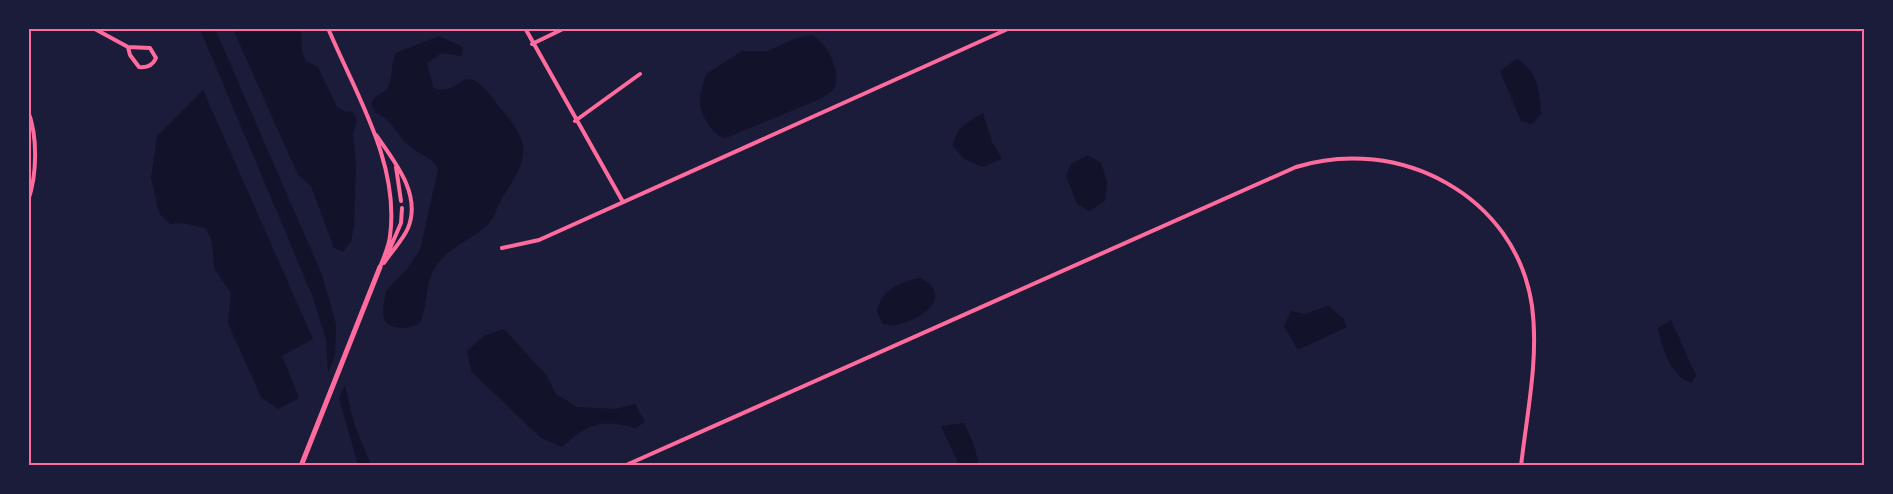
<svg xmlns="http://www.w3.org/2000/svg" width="1893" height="494" viewBox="0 0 1893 494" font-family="Signika,sans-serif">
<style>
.water{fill:#12122b}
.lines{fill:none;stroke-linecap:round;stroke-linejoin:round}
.minor{stroke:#ff6b9d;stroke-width:4}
.tertiary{stroke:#ff6b9d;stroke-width:5}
.neatline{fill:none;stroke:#ff6b9d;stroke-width:2}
</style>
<rect width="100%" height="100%" fill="#1b1b3a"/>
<path class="water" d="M 200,29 L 215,29 L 322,275 L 336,324 L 335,356 L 328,372 L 326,339 L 312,295 Z
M 233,29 L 301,29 L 302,51 L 306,61 L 318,67 L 337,107 L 346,112 L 353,111 L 357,120 L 353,133 L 356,166 L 354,226 L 351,241 L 343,252 L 334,248 L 311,186 L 298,175 Z
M 811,35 C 826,40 841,71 835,86 C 833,92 826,95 820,99 L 726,138 C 714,138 701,115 700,104 C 699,95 704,83 706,74 L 742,51 L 768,51 L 794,39 Z
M 439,36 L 463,47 L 462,56 L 442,53 L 427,63 L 433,87 C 445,94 456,85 466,79 C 483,79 491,98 502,110 C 532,145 528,158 504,195 C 498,204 496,215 489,223 C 474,239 452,245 438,263 C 424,280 429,304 420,323 C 411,329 390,331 385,320 C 381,312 385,299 386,291 L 407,269 L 420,250 L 438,169 C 432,157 421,155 412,148 C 397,138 393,118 375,113 L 371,104 C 374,94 383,95 388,87 C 394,76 390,63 396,53 Z
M 1517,59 C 1536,69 1541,94 1541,114 L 1532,124 L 1521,121 L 1500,71 Z
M 203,90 L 313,339 L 282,356 L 299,398 L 278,409 L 261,397 L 228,323 L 231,293 L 215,270 L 211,238 L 205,228 L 183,223 L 170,224 L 159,213 L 151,178 L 157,136 Z
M 983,113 L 992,142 L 1002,159 L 983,167 L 964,159 L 953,146 C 956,128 967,122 983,113 Z
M 1088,155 L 1101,163 L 1107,181 L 1105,201 L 1089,211 L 1077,204 L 1066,176 L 1071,164 Z
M 920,278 C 963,298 904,332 883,324 L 877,312 C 880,291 900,281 920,278 Z
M 1328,306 L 1343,318 L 1347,327 L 1298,350 L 1284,326 L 1291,311 L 1305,314 Z
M 1671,320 L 1696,376 L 1691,383 C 1670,375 1662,348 1658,328 Z
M 504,329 L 546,375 L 556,394 L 577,407 L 616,409 L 635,404 L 645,422 L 636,428 C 601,419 589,423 562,447 L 541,438 L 471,371 L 467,351 L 484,336 Z
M 345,385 L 354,424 L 371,465 L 358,465 L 339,398 Z
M 964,423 L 974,445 L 979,465 L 959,465 L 941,426 Z"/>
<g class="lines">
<path class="minor" d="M 93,28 L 128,47 L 150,48 L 156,58 C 153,65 147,68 139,67 L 130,55 L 128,47
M 328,28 C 355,93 400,163 390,236 C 389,246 384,257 380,267
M 525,28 L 623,202
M 532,44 L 565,28
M 28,111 C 38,137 37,175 28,201
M 575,121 L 640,74
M 376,135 C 394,161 422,194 408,228 C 403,240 391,252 384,263
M 396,167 L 401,201
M 502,248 L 539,240 L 1010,28
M 388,253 L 401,223 L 402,208
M 624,466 L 1296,167 C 1398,135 1516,195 1532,306 C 1539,358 1527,413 1521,466"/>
<path class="tertiary" d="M 301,466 L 380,267"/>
</g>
<rect width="1893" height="494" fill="none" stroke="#1b1b3a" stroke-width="60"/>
<rect x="30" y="30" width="1833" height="434" class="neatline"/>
</svg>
